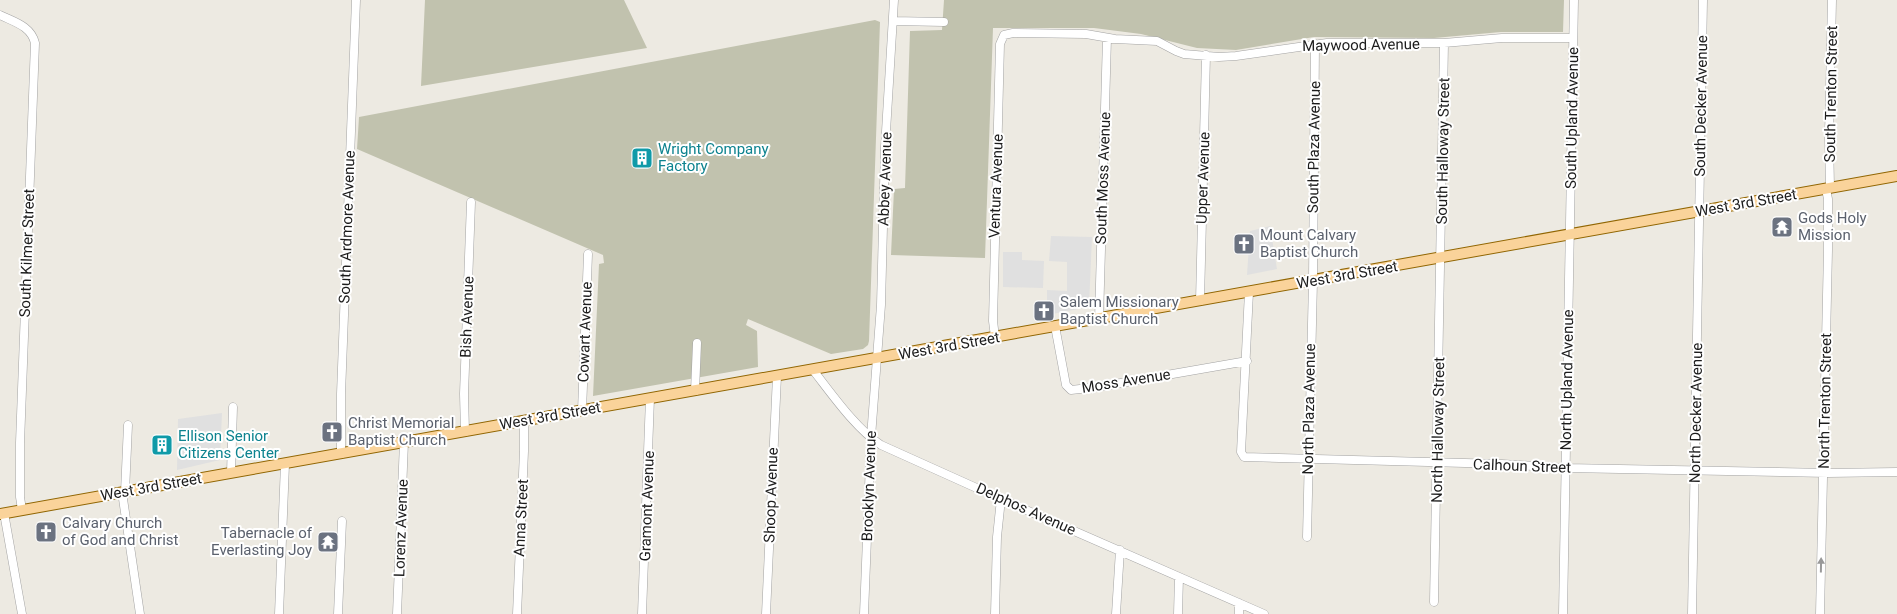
<svg xmlns="http://www.w3.org/2000/svg" width="1897" height="614" viewBox="0 0 1897 614" font-family="Roboto,sans-serif">
<style>
.construction{fill:#c1c2ae}
.parking{fill:#e0e0e0}
.lines{fill:none;stroke-linecap:round;stroke-linejoin:round}
.minor-casing{stroke:#a3a3a3;stroke-width:9}
.major-casing{stroke:#916603;stroke-width:12}
.minor{stroke:#fff;stroke-width:8}
.major{stroke:#fad39a;stroke-width:10}
.oneway{fill:#999}
.labels{text-anchor:middle;stroke-width:4;stroke-linejoin:round;paint-order:stroke}
.street-label{font-size:15px;fill:#1c1c1c;stroke:#fff}
.culture-label{font-size:15px;fill:#0d838f;stroke:#fff;text-anchor:start}
.worship-label{font-size:15px;fill:#5b616d;stroke:#fff;text-anchor:start}
</style>
<rect width="100%" height="100%" fill="#edeae2"/>
<path class="construction" d="M 425,0 L 624,0 L 647,48 L 421,86 Z
M 944,0 L 1564,0 L 1563,32 L 1501,32 L 1434,38 L 1314,37 L 1236,50 L 1197,48 L 1141,34 L 1094,28 L 993,28 L 985,258 L 891,255 L 894,189 L 905,188 L 910,31 L 942,30 Z
M 875,20 L 880,22 L 869,341 L 868,345 L 863,349 L 831,354 L 748,319 L 746,325 L 757,331 L 758,367 L 593,396 L 599,264 L 604,263 L 603,255 L 357,149 L 359,117 Z"/>
<path class="parking" d="M 1270,226 L 1277,269 L 1247,275 L 1250,231 Z
M 1051,236 L 1092,237 L 1089,307 L 1047,315 L 1047,290 L 1067,291 L 1067,262 L 1049,261 Z
M 1003,252 L 1022,252 L 1022,260 L 1044,261 L 1043,288 L 1003,287 Z
M 222,413 L 220,460 L 177,470 L 178,419 Z"/>
<g class="lines">
<g class="minor-casing">
<path id="minor" d="M 0,15 C 14,22 31,26 35,43 L 20,443 L 20,497 L 22,510
M 893,21 L 944,22
M 1830,188 L 1829,136 L 1832,0
M 1249,292 L 1241,452 L 1244,457 L 1502,464 L 1566,468 L 1828,473 L 1897,472
M 1200,301 L 1206,55
M 1099,319 L 1107,38
M 1055,326 L 1066,385 L 1071,390 L 1098,387 L 1247,361
M 995,337 L 993,321 L 1000,44 L 1004,35 L 1013,33 L 1086,34 L 1115,39 L 1157,41 L 1176,51 L 1184,54 L 1219,57 L 1236,56 L 1327,43 L 1444,43 L 1502,38 L 1573,38
M 813,370 C 831,393 856,429 881,445 L 1001,499 L 1264,614
M 695,391 L 697,343
M 582,411 L 588,254
M 465,432 L 464,394 L 471,202
M 341,454 L 341,394 L 356,0
M 231,473 L 233,407
M 122,492 L 140,614
M 125,492 L 128,425
M 4,513 L 22,614
M 1307,537 L 1313,281 L 1315,44
M 1434,602 L 1444,43
M 279,614 L 285,464
M 338,614 L 342,521
M 397,614 L 404,442
M 517,614 L 524,451 L 524,421
M 642,614 L 650,398
M 766,614 L 777,376
M 864,614 L 871,437 L 881,305 L 885,148 L 894,0
M 995,614 L 997,537 L 1001,499
M 1116,614 L 1120,550
M 1178,614 L 1179,577
M 1239,614 L 1239,603
M 1563,614 L 1574,0
M 1692,614 L 1703,0
M 1820,614 L 1828,250 L 1828,199 L 1826,189"/>
</g>
<g class="major-casing">
<path id="major" d="M 0,514 L 1897,176"/>
</g>
<use href="#minor" class="minor"/>
<use href="#major" class="major"/>
</g>
<defs><path id="oneway-solid" d="M-6-.8H1V-3.2L6.5 0L1 3.2V.8H-6Z" transform="scale(1.25)"/></defs>
<use class="oneway" href="#oneway-solid" transform="translate(1821 565) rotate(-89)"/>
<defs>
<g id="building-square" transform="scale(1.125)"><rect x="-9" y="-9" width="18" height="18" rx="4" fill="#0f9aa8" stroke="#fff"/><path d="M-4-6H4V6H1V3H-1V6H-4ZM-2.5-4.3h1.7v1.8h-1.7ZM.8-4.3h1.7v1.8H.8ZM-2.5-1h1.7V.8h-1.7ZM.8-1h1.7V.8H.8Z" fill="#fff"/></g>
<g id="temple-square" transform="scale(1.125)"><rect x="-9" y="-9" width="18" height="18" rx="4" fill="#6b7280" stroke="#fff"/><path d="M0-6L5-2H3V0L6.5 2.5H4V6H1.5V3h-3V6H-4V2.5H-6.5L-3 0V-2H-5Z" fill="#fff"/></g>
<g id="church-square" transform="scale(1.125)"><rect x="-9" y="-9" width="18" height="18" rx="4" fill="#6b7280" stroke="#fff"/><path d="M-1.2-6h2.4v3.5h3.3v2.4h-3.3V6h-2.4V-.1h-3.3v-2.4h3.3Z" fill="#fff"/></g>
</defs>
<g fill-rule="evenodd">
<use href="#building-square" x="642" y="158"/>
<use href="#temple-square" x="1782" y="227"/>
<use href="#church-square" x="1244" y="244"/>
<use href="#church-square" x="1044" y="311"/>
<use href="#church-square" x="332" y="432"/>
<use href="#building-square" x="162" y="445"/>
<use href="#church-square" x="46" y="532"/>
<use href="#temple-square" x="328" y="542"/>
</g>
<g class="labels">
<g class="street-label">
<text transform="translate(1361 45) rotate(-1)" y="5">Maywood Avenue</text>
<text transform="translate(1831 94) rotate(-89)" y="5">South Trenton Street</text>
<text transform="translate(1701 106) rotate(-89)" y="5">South Decker Avenue</text>
<text transform="translate(1572 118) rotate(-89)" y="5">South Upland Avenue</text>
<text transform="translate(1314 147) rotate(-89)" y="5">South Plaza Avenue</text>
<text transform="translate(1443 151) rotate(-89)" y="5">South Halloway Street</text>
<text transform="translate(1103 178) rotate(-88)" y="5">South Moss Avenue</text>
<text transform="translate(1203 178) rotate(-88)" y="5">Upper Avenue</text>
<text transform="translate(885 179) rotate(-88)" y="5">Abbey Avenue</text>
<text transform="translate(996 186) rotate(-88)" y="5">Ventura Avenue</text>
<text transform="translate(1746 203) rotate(-10)" y="5">West 3rd Street</text>
<text transform="translate(347 227) rotate(-88)" y="5">South Ardmore Avenue</text>
<text transform="translate(27 253) rotate(-88)" y="5">South Kilmer Street</text>
<text transform="translate(1347 275) rotate(-10)" y="5">West 3rd Street</text>
<text transform="translate(467 317) rotate(-88)" y="5">Bish Avenue</text>
<text transform="translate(585 332) rotate(-88)" y="5">Cowart Avenue</text>
<text transform="translate(949 346) rotate(-10)" y="5">West 3rd Street</text>
<text transform="translate(1567 380) rotate(-89)" y="5">North Upland Avenue</text>
<text transform="translate(1126 381) rotate(-9)" y="5">Moss Avenue</text>
<text transform="translate(1825 401) rotate(-89)" y="5">North Trenton Street</text>
<text transform="translate(1309 409) rotate(-89)" y="5">North Plaza Avenue</text>
<text transform="translate(1696 413) rotate(-89)" y="5">North Decker Avenue</text>
<text transform="translate(550 416) rotate(-10)" y="5">West 3rd Street</text>
<text transform="translate(1438 430) rotate(-89)" y="5">North Halloway Street</text>
<text transform="translate(1522 466) rotate(2)" y="5">Calhoun Street</text>
<text transform="translate(869 486) rotate(-88)" y="5">Brooklyn Avenue</text>
<text transform="translate(151 487) rotate(-10)" y="5">West 3rd Street</text>
<text transform="translate(771 495) rotate(-88)" y="5">Shoop Avenue</text>
<text transform="translate(647 506) rotate(-88)" y="5">Gramont Avenue</text>
<text transform="translate(1026 509) rotate(24)" y="5">Delphos Avenue</text>
<text transform="translate(521 518) rotate(-87)" y="5">Anna Street</text>
<text transform="translate(401 528) rotate(-88)" y="5">Lorenz Avenue</text>
</g>
<g class="culture-label">
<text x="658" y="154">Wright Company<tspan x="658" dy="17">Factory</tspan></text>
<text x="178" y="441">Ellison Senior<tspan x="178" dy="17">Citizens Center</tspan></text>
</g>
<g class="worship-label">
<text x="1798" y="223">Gods Holy<tspan x="1798" dy="17">Mission</tspan></text>
<text x="1260" y="240">Mount Calvary<tspan x="1260" dy="17">Baptist Church</tspan></text>
<text x="1060" y="307">Salem Missionary<tspan x="1060" dy="17">Baptist Church</tspan></text>
<text x="348" y="428">Christ Memorial<tspan x="348" dy="17">Baptist Church</tspan></text>
<text x="62" y="528">Calvary Church<tspan x="62" dy="17">of God and Christ</tspan></text>
<text x="312" y="538" text-anchor="end">Tabernacle of<tspan x="312" dy="17">Everlasting Joy</tspan></text>
</g>
</g>
</svg>
